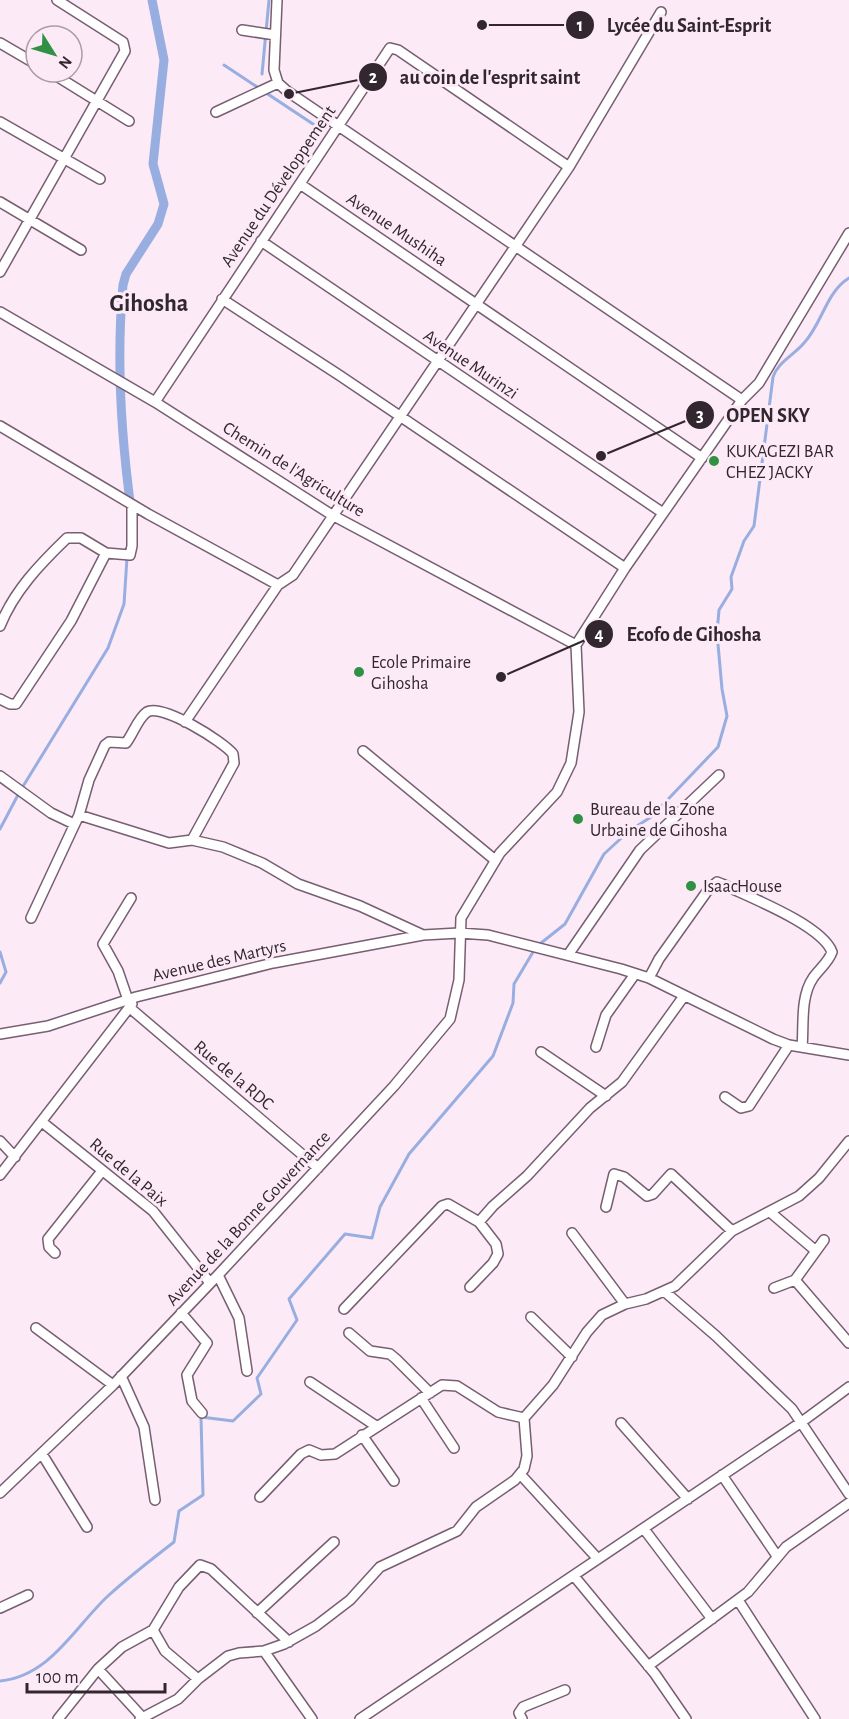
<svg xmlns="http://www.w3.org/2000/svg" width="849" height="1719" viewBox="0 0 849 1719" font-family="'Alegreya Sans',sans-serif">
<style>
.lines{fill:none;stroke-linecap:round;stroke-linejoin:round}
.stream{stroke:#99aee0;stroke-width:3}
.canal{stroke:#99aee0;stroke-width:9}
.minor-casing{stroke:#785e71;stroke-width:12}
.minor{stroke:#fff;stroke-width:9}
.poi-dot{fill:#309145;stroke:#fceaf7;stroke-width:2}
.labels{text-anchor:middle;stroke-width:6;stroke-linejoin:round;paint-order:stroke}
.street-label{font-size:18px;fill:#32272f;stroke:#fceaf7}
.poi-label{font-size:18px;fill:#32272f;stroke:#fceaf7;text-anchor:start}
.district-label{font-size:24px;font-weight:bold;fill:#32272f;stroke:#fceaf7}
.leader{fill:none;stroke:#32272f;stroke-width:2}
.callout-dot{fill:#32272f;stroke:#fceaf7;stroke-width:2}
.mark-label{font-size:18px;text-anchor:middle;font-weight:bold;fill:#fff}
.callout-label{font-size:20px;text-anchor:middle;font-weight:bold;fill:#32272f;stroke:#fceaf7;stroke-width:6;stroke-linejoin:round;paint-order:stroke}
</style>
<rect width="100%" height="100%" fill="#fceaf7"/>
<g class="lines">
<path class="stream" d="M 224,65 L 322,130
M 262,74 L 269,0
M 22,788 L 108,648 L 124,604 L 127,558
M 0,829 L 19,793
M 0,952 L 6,972 L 0,983
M 0,1681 C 51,1676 75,1626 109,1595 C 130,1576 152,1559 174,1542 L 179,1511 L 203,1495 L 201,1417 L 233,1421 L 261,1394 L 257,1378 L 297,1320 L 289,1299 L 345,1234 L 372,1238 L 380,1207 L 409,1154 L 493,1056 L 513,1003 L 514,984 L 536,947 L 565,924 L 604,854 L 629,831 L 651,817 L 718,747 L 727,716 L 722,689 L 717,633 L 719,610 L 732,589 L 731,577 L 744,541 L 754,526 L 773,377 C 778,362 794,355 804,343 C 822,324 826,292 849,278"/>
<path class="canal" d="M 131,509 C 121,435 116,360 123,285 L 126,274 L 158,224 L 164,204 L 153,164 L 164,60 L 152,0"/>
<g class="minor-casing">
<path id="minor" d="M 242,30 L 275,35
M 0,43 L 36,64
M 50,72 L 129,121
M 216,112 L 278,83
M 0,122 L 100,179
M 300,184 L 702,458
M 0,202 L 81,250
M 261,241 L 663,513
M 0,272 L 125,51 L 123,42 L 57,0
M 222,299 L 339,375 L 625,568
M 0,312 L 155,402 L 332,515 L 576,645
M 742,400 L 759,383 L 849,233
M 155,402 L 390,48 L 398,50 L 569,167
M 0,426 L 148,514 L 278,585 L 293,575 L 569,167 L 661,12
M 0,626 C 14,591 40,564 67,538 L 81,538 L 106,553 L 130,555 L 132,546 L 132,505
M 0,699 L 10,704 L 16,704 L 71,621 L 106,553
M 185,722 L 278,585
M 363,751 L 495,860
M 0,776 L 51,813 L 74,824
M 79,815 L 169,843 L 192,840 L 223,847 L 262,863 L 298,884 L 360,906 L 423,935
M 31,918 L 79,815 L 89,780 L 105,745 L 109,742 L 126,743 C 133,734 138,718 147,712 C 162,703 224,742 233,754 L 234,763 L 192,840
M 568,955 L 640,850 L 719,775
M 649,978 L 659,959 L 708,890 L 717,882 L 722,884 C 749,897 822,925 832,952 C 828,963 819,969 813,978 C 800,997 804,1026 802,1047
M 128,1000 L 118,971 L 103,944 L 131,898
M 130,1008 L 318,1168
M 0,1034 L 48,1026 L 136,997 L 273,963 L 423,935 L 459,933 L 488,935 L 621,969 L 649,978 L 773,1039 L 789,1045 L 849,1055
M 596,1047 L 606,1015 L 635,974
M 541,1052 L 606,1096
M 725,1097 L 741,1108 L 749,1106 L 789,1045
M 42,1122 L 153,1211 L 210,1283
M 0,1141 L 15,1157
M 0,1175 L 132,1004
M 606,1207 L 614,1174 L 624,1177 L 647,1196 L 653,1194 L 671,1174 L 732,1231
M 770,1212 L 816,1251
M 572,1233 L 625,1304
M 55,1253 L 49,1247 L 48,1239 L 102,1171
M 218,1275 L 239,1318 L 247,1371
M 795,1280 L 849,1343
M 470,1287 L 493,1263 L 498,1254 L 496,1244 L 479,1222 L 493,1206 L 527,1176 L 590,1108 L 622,1082 L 684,996
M 774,1288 L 795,1280 L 824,1240
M 664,1291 L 716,1336 L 792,1409 L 849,1494
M 344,1309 L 442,1206 L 448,1204 L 479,1222
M 181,1313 L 207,1343 L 187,1375 L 192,1401 L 202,1413
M 531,1317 L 572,1357
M 36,1328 L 113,1385
M 349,1333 L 370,1351 L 390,1354 L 396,1359 L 430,1393
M 121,1376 L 144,1427 L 155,1500
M 310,1382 L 376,1426
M 421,1398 L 454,1448
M 621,1423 L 688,1499
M 362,1435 L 394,1481
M 42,1454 L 87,1527
M 520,1474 L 598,1559
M 722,1475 L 777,1556
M 0,1493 L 113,1385 L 218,1275 L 394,1086 L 450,1019 L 459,980 L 461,918 L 500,853 L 557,792 L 571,763 L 579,712 L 576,645 L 625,568 L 742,400 L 287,91 L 278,83 L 274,70 L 277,0
M 260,1497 L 301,1454 L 309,1450 L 321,1455 L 335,1454 L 442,1385 L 457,1386 L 498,1412 L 524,1418
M 644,1529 L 712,1619
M 574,1576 L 655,1674 L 686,1719
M 738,1600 L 815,1719
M 0,1608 L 28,1595
M 257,1613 L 334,1542
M 264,1651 L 312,1719
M 648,1666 L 748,1592 L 786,1547 L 849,1503
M 98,1669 L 122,1647 L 153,1630
M 198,1679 L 165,1651 L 153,1630 L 179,1587 L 200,1565 L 211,1569 L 289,1642
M 58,1719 L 98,1669 L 143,1718
M 140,1719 L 178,1699 L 198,1679 L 228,1656 L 239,1653 L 264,1651 L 284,1644 L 316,1626 L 350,1600 L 380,1567 L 457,1531 L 476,1507 L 515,1480 L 524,1469 L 527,1456 L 524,1418 L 553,1385 L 587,1332 L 602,1315 L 625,1304 L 646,1299 L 675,1286 L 732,1231 L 799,1196 L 819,1178 L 849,1141
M 360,1719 L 803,1421 L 849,1387
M 522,1719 L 519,1713 L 523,1707 L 565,1690"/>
</g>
<use href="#minor" class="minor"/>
</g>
<g class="poi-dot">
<circle cx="714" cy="461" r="6"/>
<circle cx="359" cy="672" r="6"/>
<circle cx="578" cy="819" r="6"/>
<circle cx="691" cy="886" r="6"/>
</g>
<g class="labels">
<g class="street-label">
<text transform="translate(278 186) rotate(-56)" y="6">Avenue du Développement</text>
<text transform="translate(397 229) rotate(34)" y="6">Avenue Mushiha</text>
<text transform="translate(471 364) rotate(34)" y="6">Avenue Murinzi</text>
<text transform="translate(294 469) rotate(32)" y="6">Chemin de l'Agriculture</text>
<text transform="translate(219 960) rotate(-13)" y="6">Avenue des Martyrs</text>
<text transform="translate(234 1075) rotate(40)" y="6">Rue de la RDC</text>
<text transform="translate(129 1172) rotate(40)" y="6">Rue de la Paix</text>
<text transform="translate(248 1218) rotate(-47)" y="6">Avenue de la Bonne Gouvernance</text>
</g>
<g class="poi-label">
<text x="726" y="457">KUKAGEZI BAR<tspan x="726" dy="21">CHEZ JACKY</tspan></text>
<text x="371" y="668">Ecole Primaire<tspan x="371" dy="21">Gihosha</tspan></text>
<text x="590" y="815">Bureau de la Zone<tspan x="590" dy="21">Urbaine de Gihosha</tspan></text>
<text x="703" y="892">IsaacHouse</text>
</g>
<g class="district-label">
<text x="149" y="311">Gihosha</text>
</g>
</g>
<path class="leader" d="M482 25L580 25M289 94L373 77M601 456L700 415M501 677L599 634"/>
<g class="callout-dot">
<circle cx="482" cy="25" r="6"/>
<circle cx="289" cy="94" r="6"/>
<circle cx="601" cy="456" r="6"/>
<circle cx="501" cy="677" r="6"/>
<circle cx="580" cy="25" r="15"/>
<circle cx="373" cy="77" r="15"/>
<circle cx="700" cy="415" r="15"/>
<circle cx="599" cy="634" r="15"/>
</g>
<g class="mark-label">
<text x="580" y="31">1</text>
<text x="373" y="83">2</text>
<text x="700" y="421">3</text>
<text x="599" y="640">4</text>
</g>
<g class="callout-label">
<text x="689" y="32">Lycée du Saint-Esprit</text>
<text x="490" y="84">au coin de l'esprit saint</text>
<text x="768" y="422">OPEN SKY</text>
<text x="694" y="641">Ecofo de Gihosha</text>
</g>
<g transform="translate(54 54) rotate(127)"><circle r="28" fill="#fceaf7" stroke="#ab9ca7" stroke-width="1.5"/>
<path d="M0-4.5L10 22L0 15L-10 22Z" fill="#309145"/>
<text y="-9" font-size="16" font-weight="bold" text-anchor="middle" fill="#32272f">N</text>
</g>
<path d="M27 1683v9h138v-9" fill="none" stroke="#32272f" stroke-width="3"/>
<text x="36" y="1683" font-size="18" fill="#32272f" stroke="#fceaf7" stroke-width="4.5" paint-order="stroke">100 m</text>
</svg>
